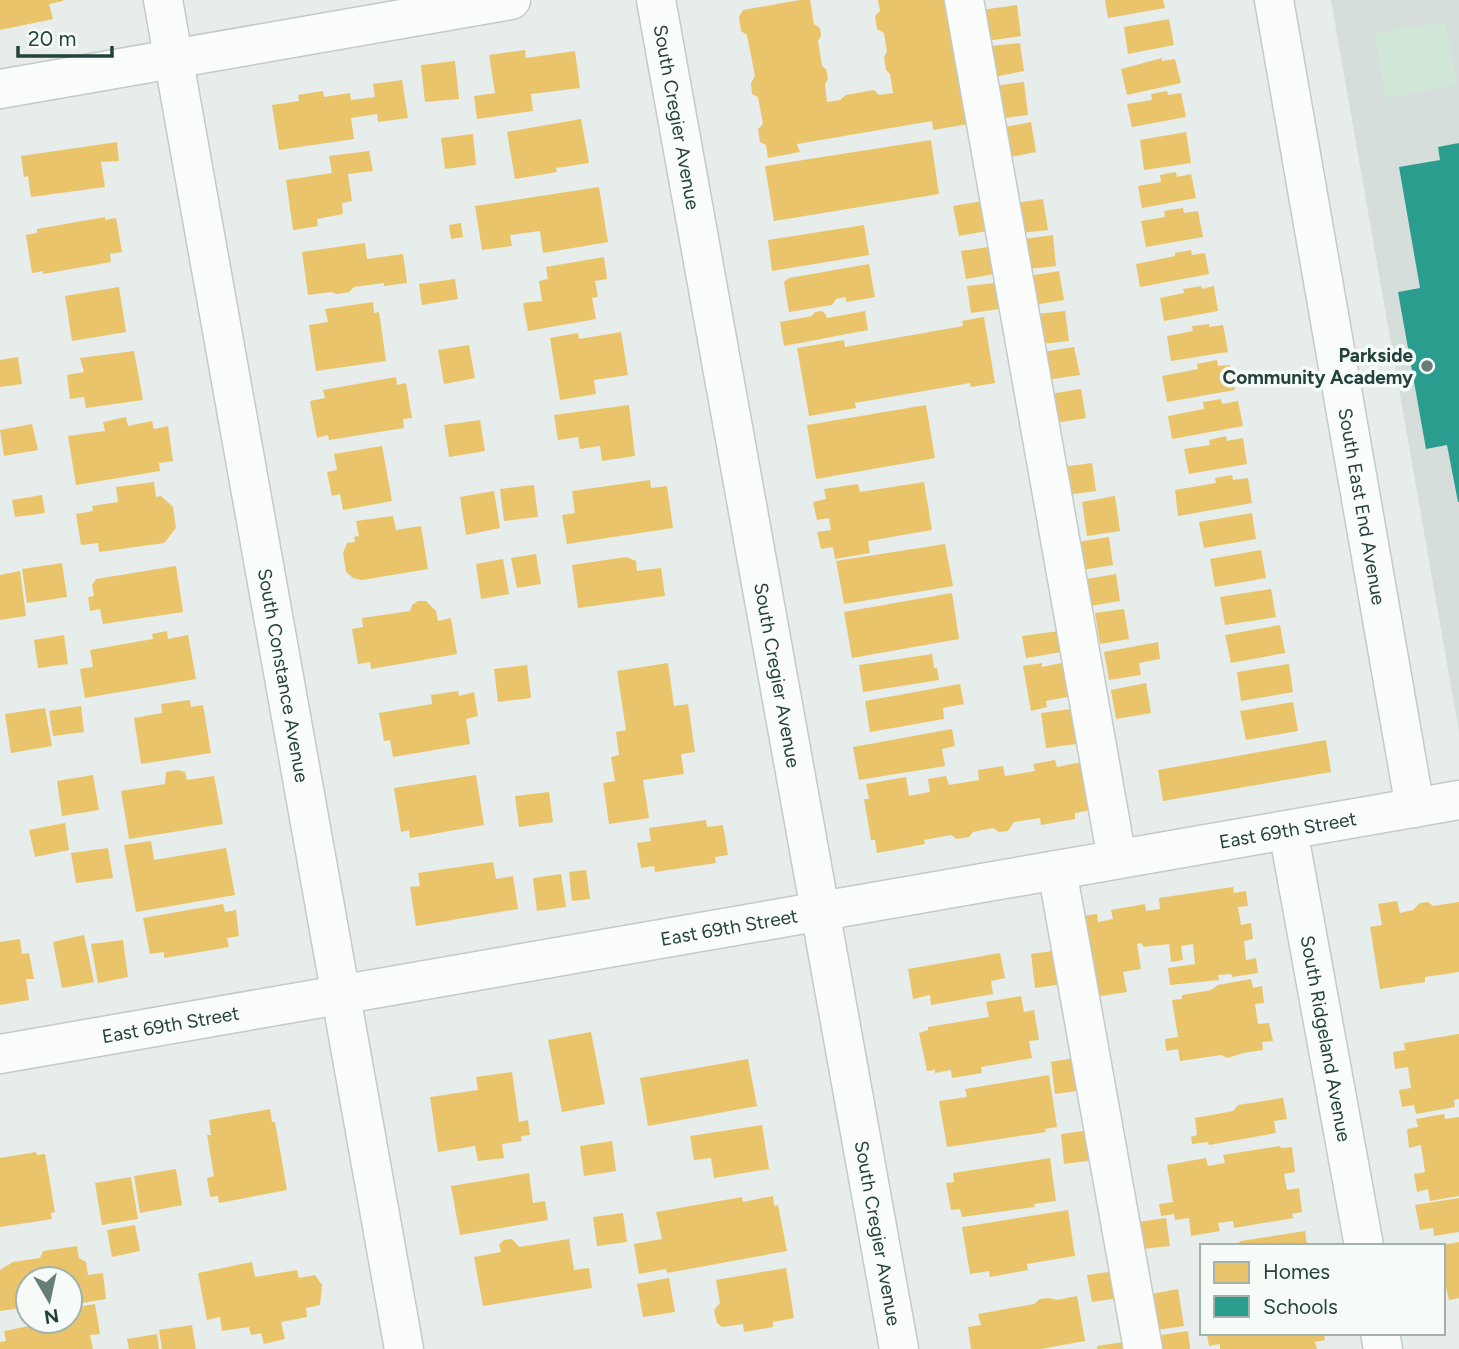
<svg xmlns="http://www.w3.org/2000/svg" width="1459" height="1349" viewBox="0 0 1459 1349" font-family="Figtree,sans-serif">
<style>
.built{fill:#d5deda}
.green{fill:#d0e6d7}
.homes{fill:#e9c46a}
.schools{fill:#2a9d8f}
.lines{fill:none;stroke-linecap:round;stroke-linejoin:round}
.minor-casing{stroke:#c4cac8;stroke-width:41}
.minor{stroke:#fbfcfc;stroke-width:38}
.poi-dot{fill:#677e78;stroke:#f6fbf8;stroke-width:2.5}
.labels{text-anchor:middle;stroke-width:7;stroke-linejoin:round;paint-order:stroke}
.street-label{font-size:19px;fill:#22423b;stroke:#f6fbf8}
.poi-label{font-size:19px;font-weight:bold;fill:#22423b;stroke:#f6fbf8;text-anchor:end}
</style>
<rect width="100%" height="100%" fill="#e7edea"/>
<path class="built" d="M 1331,0 L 1459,0 L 1459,732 Z"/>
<path class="green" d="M 1445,21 L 1457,85 L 1386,98 L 1374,34 Z"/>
<path class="homes" d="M 0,0 L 63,0 L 63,1 L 49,4 L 53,19 L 0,30 Z
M 800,0 L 810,0 L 814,24 L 820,28 L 821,36 L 818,41 L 822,66 L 826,69 L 828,79 L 825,84 L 827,102 L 840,100 L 846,95 L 874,90 L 879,95 L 893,93 L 890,74 L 886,70 L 884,57 L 887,52 L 884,33 L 877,29 L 875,16 L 880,11 L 878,0 L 947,0 L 969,124 L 933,130 L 932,121 L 797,144 L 800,152 L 768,158 L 766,145 L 760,142 L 758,129 L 763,124 L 758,97 L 752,94 L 751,83 L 755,76 L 747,35 L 741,31 L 739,17 L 743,10 Z
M 1105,0 L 1163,0 L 1165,8 L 1108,18 Z
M 1017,5 L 1021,36 L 986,41 L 981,10 Z
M 1169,19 L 1174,45 L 1128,54 L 1124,27 Z
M 1020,43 L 1024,71 L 994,77 L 989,46 Z
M 525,50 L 526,58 L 575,51 L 580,88 L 531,94 L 533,111 L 477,119 L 474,96 L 495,93 L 489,55 Z
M 1162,58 L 1162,61 L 1175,59 L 1181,83 L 1127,95 L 1121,69 Z
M 455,61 L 459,99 L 425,102 L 421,65 Z
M 402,80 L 408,118 L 378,122 L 377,114 L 351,118 L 354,139 L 279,150 L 272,105 L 299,101 L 298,95 L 323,91 L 324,97 L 350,93 L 351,100 L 375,97 L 373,84 Z
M 1024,82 L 1028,115 L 998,119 L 994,86 Z
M 1167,91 L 1168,95 L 1181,93 L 1186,117 L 1132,127 L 1127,104 L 1152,100 L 1151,94 Z
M 581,119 L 589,163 L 556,168 L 557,172 L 515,179 L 507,132 Z
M 1031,122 L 1036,152 L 1006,158 L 1000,128 Z
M 1186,132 L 1191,163 L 1144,170 L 1140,140 Z
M 473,134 L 476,165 L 445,169 L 441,138 Z
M 931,140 L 939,194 L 774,221 L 765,166 Z
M 117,142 L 119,161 L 101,162 L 105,187 L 31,197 L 28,176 L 24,177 L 21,156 Z
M 369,151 L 373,171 L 348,174 L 352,201 L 342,203 L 343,214 L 317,219 L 318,226 L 293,230 L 286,180 L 332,173 L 329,156 Z
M 1176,172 L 1177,177 L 1191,174 L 1196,198 L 1142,208 L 1138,186 L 1161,182 L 1160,175 Z
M 599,187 L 608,242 L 543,253 L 540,231 L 510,235 L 512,246 L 482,250 L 475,206 Z
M 1043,199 L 1048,230 L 1020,233 L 1016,203 Z
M 982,201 L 987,231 L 959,236 L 953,206 Z
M 1183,208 L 1184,213 L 1198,211 L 1203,237 L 1146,247 L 1141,221 L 1165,217 L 1164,211 Z
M 105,217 L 105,220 L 116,218 L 122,252 L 110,254 L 111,262 L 43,274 L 43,271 L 32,273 L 26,235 L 37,233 L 37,229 Z
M 461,223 L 463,237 L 451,239 L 449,225 Z
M 864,225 L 869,255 L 772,271 L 768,240 Z
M 1053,235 L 1056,266 L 1029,269 L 1024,239 Z
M 365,243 L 367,259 L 403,254 L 407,283 L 384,286 L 384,283 L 354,287 L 349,292 L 337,294 L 331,292 L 308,295 L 302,252 Z
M 989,247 L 994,274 L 966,279 L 961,251 Z
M 1191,250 L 1192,255 L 1205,253 L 1209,274 L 1140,287 L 1136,264 L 1175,256 L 1175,253 Z
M 604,257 L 607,279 L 595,281 L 598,297 L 592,298 L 596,319 L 528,331 L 523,303 L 542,301 L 539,281 L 548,279 L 546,267 Z
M 869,264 L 875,297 L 846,302 L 846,297 L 836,299 L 832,305 L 789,312 L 784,282 L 789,278 Z
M 1059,271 L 1064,300 L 1034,305 L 1029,276 Z
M 455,279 L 458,299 L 422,305 L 419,284 Z
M 995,283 L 1000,309 L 971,313 L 967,286 Z
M 1201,286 L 1202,289 L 1214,286 L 1218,311 L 1164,321 L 1160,298 L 1184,293 L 1183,289 Z
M 119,287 L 126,332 L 72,341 L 65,296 Z
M 373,302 L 374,313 L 379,312 L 386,361 L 316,371 L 309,325 L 328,322 L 325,309 Z
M 822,311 L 826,315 L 827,318 L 865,311 L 868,330 L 784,346 L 780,322 L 812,316 L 815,312 Z
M 1065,311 L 1069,341 L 1041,344 L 1037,314 Z
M 984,317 L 995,383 L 971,387 L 970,383 L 855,403 L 856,408 L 809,416 L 797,348 L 844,340 L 845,347 L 963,326 L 962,321 Z
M 1209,324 L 1209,327 L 1223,325 L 1228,352 L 1171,361 L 1167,336 L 1193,331 L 1192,326 Z
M 621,332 L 628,375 L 594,380 L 596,394 L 560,400 L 550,338 L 578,333 L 579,339 Z
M 469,345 L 475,378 L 444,384 L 438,350 Z
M 1074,347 L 1080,375 L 1046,380 L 1042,352 Z
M 134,351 L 143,400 L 86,408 L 84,397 L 70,399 L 67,375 L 84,372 L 80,358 Z
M 18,357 L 22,384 L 0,387 L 0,360 Z
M 1217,360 L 1218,366 L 1230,365 L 1235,390 L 1167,402 L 1162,376 L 1198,369 L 1197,364 Z
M 396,377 L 397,385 L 406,383 L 412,418 L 403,419 L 404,428 L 329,440 L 328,435 L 317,438 L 310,401 L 325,398 L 323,390 Z
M 1081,389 L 1086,418 L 1055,423 L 1050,394 Z
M 1221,399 L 1222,404 L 1238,401 L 1243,426 L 1172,439 L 1168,416 L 1204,409 L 1203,402 Z
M 629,405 L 635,456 L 602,461 L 600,446 L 580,449 L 578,437 L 558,440 L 554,415 Z
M 926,405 L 935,458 L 816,479 L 807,425 Z
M 126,417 L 128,426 L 152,421 L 154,429 L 168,426 L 173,461 L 159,463 L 160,471 L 76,485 L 68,436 L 105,431 L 103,422 Z
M 480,420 L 485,451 L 449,457 L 444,425 Z
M 32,424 L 38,450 L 4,456 L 0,430 Z
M 1226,436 L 1227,441 L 1243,438 L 1247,464 L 1189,474 L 1184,449 L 1210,445 L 1209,440 Z
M 382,446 L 392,501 L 343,510 L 340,494 L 332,496 L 327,472 L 337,470 L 334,454 Z
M 1092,463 L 1096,491 L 1065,495 L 1062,467 Z
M 1232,475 L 1233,480 L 1248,478 L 1252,503 L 1178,516 L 1175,490 L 1216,483 L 1215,478 Z
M 650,480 L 651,488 L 667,486 L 673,528 L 567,544 L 562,515 L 575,513 L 572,491 Z
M 154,482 L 156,497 L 161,496 L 173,507 L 176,528 L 164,543 L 99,552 L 98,543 L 81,545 L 76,514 L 93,511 L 92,506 L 118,502 L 116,487 Z
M 924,482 L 932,530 L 868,541 L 870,553 L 835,559 L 833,547 L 821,549 L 817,532 L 831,530 L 829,518 L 817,520 L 813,502 L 826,499 L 824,489 L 858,484 L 860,492 Z
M 534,485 L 538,517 L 504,521 L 500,489 Z
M 494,491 L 500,528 L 466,535 L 460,497 Z
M 42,495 L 45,513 L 15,517 L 12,500 Z
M 1115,496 L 1120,531 L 1087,536 L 1082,502 Z
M 1252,513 L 1256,539 L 1204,548 L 1199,522 Z
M 393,516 L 396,530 L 421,526 L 428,569 L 362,580 L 353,578 L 346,572 L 343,553 L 347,543 L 355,542 L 354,537 L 359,536 L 356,521 Z
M 1109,537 L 1113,565 L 1082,570 L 1078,542 Z
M 945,544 L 953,586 L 844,604 L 836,561 Z
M 1261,550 L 1266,578 L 1215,587 L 1210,559 Z
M 536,554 L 541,584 L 517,588 L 511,558 Z
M 626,557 L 636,561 L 637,571 L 661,568 L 665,596 L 578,608 L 572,565 Z
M 503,559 L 509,594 L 481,599 L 476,564 Z
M 62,563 L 67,597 L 27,603 L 22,569 Z
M 176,566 L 183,612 L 103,624 L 100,609 L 90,611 L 88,597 L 94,596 L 92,585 L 96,579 Z
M 20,571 L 26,616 L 0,620 L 0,575 Z
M 1116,574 L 1120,601 L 1090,606 L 1086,579 Z
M 1271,589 L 1276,617 L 1225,625 L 1220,597 Z
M 952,593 L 959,639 L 852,658 L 844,612 Z
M 418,601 L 426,601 L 436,611 L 438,621 L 451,618 L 457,654 L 371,669 L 370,662 L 358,664 L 352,629 L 363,627 L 362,618 L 410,611 L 412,605 Z
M 1124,609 L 1129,639 L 1100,644 L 1095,613 Z
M 1280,625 L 1285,653 L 1231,663 L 1225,635 Z
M 167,631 L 168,639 L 188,635 L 196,679 L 85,698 L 80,669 L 93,667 L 90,650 L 153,639 L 152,634 Z
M 1059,631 L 1062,652 L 1026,658 L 1022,636 Z
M 64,635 L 68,664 L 38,668 L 34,640 Z
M 1158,642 L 1160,659 L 1139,663 L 1141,675 L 1109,680 L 1104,652 Z
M 932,654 L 934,668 L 937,668 L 939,680 L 863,692 L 859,665 Z
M 1066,662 L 1072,696 L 1046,701 L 1047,707 L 1031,711 L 1023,666 L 1042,663 L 1042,667 Z
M 668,663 L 674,706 L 688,704 L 695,752 L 681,754 L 684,774 L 643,780 L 649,818 L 609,824 L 603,783 L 615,781 L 611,757 L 619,755 L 616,732 L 626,730 L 617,671 Z
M 1289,664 L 1293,692 L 1241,701 L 1237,672 Z
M 527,665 L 531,698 L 498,702 L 494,669 Z
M 1146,683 L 1151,713 L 1116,719 L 1111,690 Z
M 960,684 L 964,704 L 943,708 L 944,719 L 870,732 L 865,701 Z
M 458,691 L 459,696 L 474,692 L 478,716 L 466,719 L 470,744 L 393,757 L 390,740 L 384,741 L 379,713 L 432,704 L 431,695 Z
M 190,700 L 191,707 L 203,705 L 211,753 L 141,764 L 134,718 L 162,713 L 161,704 Z
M 1293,702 L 1298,731 L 1246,740 L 1240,711 Z
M 81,706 L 84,732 L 53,736 L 49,711 Z
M 45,708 L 52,746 L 11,753 L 5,714 Z
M 1071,709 L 1076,744 L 1046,748 L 1041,713 Z
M 952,729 L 955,746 L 942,749 L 945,766 L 859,780 L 853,747 Z
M 1326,740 L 1331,772 L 1163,801 L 1158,770 Z
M 1055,760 L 1057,767 L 1082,762 L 1091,810 L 1075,813 L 1075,819 L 1041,825 L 1040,818 L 1014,822 L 1008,831 L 999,832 L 993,828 L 973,832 L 969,837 L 957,839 L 951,835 L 924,840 L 925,844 L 877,853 L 875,840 L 871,840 L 864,799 L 869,799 L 866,784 L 906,777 L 909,796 L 930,792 L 928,779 L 946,776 L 949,785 L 979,780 L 978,770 L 1003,766 L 1005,776 L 1035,771 L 1033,764 Z
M 178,770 L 185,772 L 187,780 L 214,776 L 223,824 L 129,839 L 121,791 L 165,784 L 166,772 Z
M 93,775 L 99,810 L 62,816 L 57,781 Z
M 476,775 L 484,825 L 410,838 L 409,830 L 401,832 L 394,788 Z
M 549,792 L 553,822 L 519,827 L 515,796 Z
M 706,820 L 707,827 L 723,825 L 728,855 L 715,857 L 716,863 L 655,872 L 654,866 L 641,868 L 637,843 L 651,841 L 649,828 Z
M 65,823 L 69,850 L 35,857 L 29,830 Z
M 151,841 L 154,860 L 226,848 L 235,895 L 136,912 L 124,845 Z
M 108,848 L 113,878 L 76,883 L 71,853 Z
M 493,862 L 496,879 L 513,876 L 518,909 L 416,926 L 410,887 L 420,886 L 418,873 Z
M 586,870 L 590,899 L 572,901 L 569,872 Z
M 561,874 L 566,907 L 537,911 L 533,878 Z
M 1233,887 L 1234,893 L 1246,891 L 1248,906 L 1238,907 L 1241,925 L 1251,923 L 1253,939 L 1244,941 L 1246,960 L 1256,958 L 1258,973 L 1232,977 L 1231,974 L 1218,975 L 1219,980 L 1170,985 L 1168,968 L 1195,964 L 1193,944 L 1181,946 L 1183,960 L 1171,962 L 1169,944 L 1144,947 L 1141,943 L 1137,944 L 1141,969 L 1123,972 L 1127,992 L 1094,997 L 1081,916 L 1097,914 L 1098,922 L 1113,919 L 1111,910 L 1145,904 L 1146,911 L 1160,909 L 1159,898 Z
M 1397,901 L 1400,913 L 1413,910 L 1420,903 L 1428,902 L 1433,906 L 1459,902 L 1459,972 L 1425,977 L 1425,982 L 1380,989 L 1370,927 L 1382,925 L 1378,904 Z
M 223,904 L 225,912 L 236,910 L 239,936 L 227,938 L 229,947 L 164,958 L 164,952 L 150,954 L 143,918 Z
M 84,935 L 94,982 L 62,988 L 53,942 Z
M 20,939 L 22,954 L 29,953 L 34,979 L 26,979 L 29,1000 L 0,1005 L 0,942 Z
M 123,940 L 128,977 L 98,983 L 91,944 Z
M 1059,950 L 1063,984 L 1035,988 L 1031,954 Z
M 1000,953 L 1005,978 L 991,981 L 993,994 L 931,1005 L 930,995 L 913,999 L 908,969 Z
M 1251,979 L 1253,988 L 1262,986 L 1264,1003 L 1255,1004 L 1258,1024 L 1269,1023 L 1273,1041 L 1262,1042 L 1263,1050 L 1243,1053 L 1228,1058 L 1221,1055 L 1180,1061 L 1178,1049 L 1166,1051 L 1165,1039 L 1178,1037 L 1172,1000 L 1182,999 L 1182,995 L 1211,990 L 1218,985 Z
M 1021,996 L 1024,1012 L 1034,1010 L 1039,1040 L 1029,1041 L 1032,1058 L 981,1067 L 982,1073 L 952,1078 L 951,1070 L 935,1073 L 935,1070 L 927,1071 L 919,1033 L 928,1030 L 928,1027 L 989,1017 L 986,1002 Z
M 591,1032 L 605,1104 L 562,1112 L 548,1040 Z
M 1459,1034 L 1459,1099 L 1454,1100 L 1455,1107 L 1416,1114 L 1414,1105 L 1402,1107 L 1399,1090 L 1411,1088 L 1408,1067 L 1395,1069 L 1393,1052 L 1405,1050 L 1404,1043 Z
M 1079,1057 L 1084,1090 L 1055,1094 L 1051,1062 Z
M 748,1059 L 757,1106 L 648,1126 L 640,1078 Z
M 512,1072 L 519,1122 L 528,1120 L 530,1135 L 521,1136 L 522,1141 L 502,1144 L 504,1158 L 478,1161 L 475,1146 L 438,1152 L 430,1097 L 478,1090 L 476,1077 Z
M 1049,1075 L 1057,1127 L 1045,1129 L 1046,1132 L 947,1147 L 939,1101 L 967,1097 L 965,1089 Z
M 1283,1098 L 1287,1119 L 1274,1121 L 1276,1133 L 1209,1145 L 1208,1142 L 1192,1144 L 1191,1137 L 1197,1135 L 1195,1118 L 1233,1111 L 1238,1105 Z
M 270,1109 L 272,1122 L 275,1122 L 287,1190 L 219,1203 L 218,1196 L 210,1197 L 207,1178 L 214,1176 L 207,1135 L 211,1135 L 209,1120 Z
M 1444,1114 L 1445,1119 L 1459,1117 L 1459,1196 L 1430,1201 L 1428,1189 L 1417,1192 L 1414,1174 L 1425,1172 L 1421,1145 L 1409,1148 L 1407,1129 L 1418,1127 L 1416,1119 Z
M 762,1125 L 769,1169 L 714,1178 L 711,1158 L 694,1160 L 690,1136 Z
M 1091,1130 L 1094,1160 L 1064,1164 L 1061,1134 Z
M 612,1141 L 616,1171 L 584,1176 L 580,1146 Z
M 1280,1146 L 1281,1148 L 1292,1147 L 1295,1172 L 1284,1174 L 1287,1190 L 1299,1188 L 1302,1212 L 1292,1214 L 1293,1218 L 1234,1228 L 1233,1221 L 1218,1223 L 1220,1231 L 1191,1236 L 1189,1218 L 1175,1220 L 1174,1214 L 1161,1216 L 1159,1204 L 1173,1202 L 1167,1165 L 1206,1158 L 1208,1166 L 1225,1163 L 1223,1155 Z
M 36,1152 L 37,1155 L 45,1154 L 55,1212 L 51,1213 L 52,1219 L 0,1227 L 0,1158 Z
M 1050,1158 L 1056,1201 L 1034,1204 L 1035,1207 L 962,1217 L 960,1209 L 951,1210 L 946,1183 L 954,1182 L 953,1173 Z
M 176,1169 L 182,1205 L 140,1213 L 134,1176 Z
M 529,1173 L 533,1203 L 545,1201 L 548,1220 L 460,1235 L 451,1186 Z
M 131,1177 L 138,1219 L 102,1225 L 95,1183 Z
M 773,1196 L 774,1206 L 778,1205 L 787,1251 L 667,1273 L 666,1269 L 639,1274 L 634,1244 L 662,1239 L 656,1212 L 742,1197 L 743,1202 Z
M 1459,1198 L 1459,1232 L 1434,1236 L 1433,1228 L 1420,1230 L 1415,1205 Z
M 1068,1210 L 1075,1256 L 1027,1264 L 1028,1270 L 990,1277 L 989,1271 L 970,1274 L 962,1227 Z
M 623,1213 L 627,1242 L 597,1246 L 593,1217 Z
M 1166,1218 L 1170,1246 L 1142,1249 L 1138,1222 Z
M 135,1225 L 140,1251 L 112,1257 L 107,1230 Z
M 1305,1231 L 1307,1246 L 1234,1246 L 1241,1241 Z
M 512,1239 L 519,1247 L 569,1239 L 574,1270 L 589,1268 L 592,1288 L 483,1306 L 474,1257 L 501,1252 L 499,1245 L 504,1240 Z
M 1459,1242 L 1459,1298 L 1449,1300 L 1445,1283 L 1443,1283 L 1443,1245 Z
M 77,1246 L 79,1258 L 86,1262 L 88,1275 L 103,1273 L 106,1299 L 70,1305 L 70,1279 L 28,1279 L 28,1307 L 0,1311 L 0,1270 L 13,1262 L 40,1258 L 43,1251 Z
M 252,1262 L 255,1277 L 297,1270 L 299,1278 L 315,1275 L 322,1285 L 320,1305 L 306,1308 L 307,1317 L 281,1322 L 285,1339 L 264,1344 L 261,1333 L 251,1335 L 249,1327 L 222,1331 L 220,1317 L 207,1320 L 198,1273 Z
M 786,1268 L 794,1318 L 773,1322 L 773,1327 L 744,1332 L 743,1324 L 722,1327 L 717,1323 L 714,1310 L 720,1303 L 716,1280 Z
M 1115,1271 L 1119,1298 L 1092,1302 L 1087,1275 Z
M 669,1278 L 675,1312 L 643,1317 L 637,1284 Z
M 1178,1289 L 1184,1326 L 1157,1330 L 1151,1294 Z
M 1077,1296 L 1085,1341 L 1041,1349 L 971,1349 L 968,1327 L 981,1325 L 978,1314 L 1034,1304 L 1040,1299 L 1050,1298 L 1057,1300 Z
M 95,1304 L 100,1334 L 90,1335 L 93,1349 L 0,1349 L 0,1342 L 6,1341 L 4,1331 L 54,1321 L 70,1321 L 70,1318 L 73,1317 L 71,1308 Z
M 192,1325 L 196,1349 L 162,1349 L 159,1330 Z
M 1188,1331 L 1190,1349 L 1163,1349 L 1161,1335 Z
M 1217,1333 L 1324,1333 L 1325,1340 L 1315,1342 L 1317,1349 L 1220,1349 L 1220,1344 L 1209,1346 L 1207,1335 Z
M 157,1334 L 159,1349 L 129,1349 L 127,1339 Z
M 1130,1341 L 1131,1349 L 1097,1349 L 1097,1346 Z"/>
<path class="schools" d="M 1459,143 L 1459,502 L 1458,502 L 1447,445 L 1426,449 L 1398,292 L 1420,288 L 1399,167 L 1440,160 L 1438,147 Z"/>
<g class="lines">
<g class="minor-casing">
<g id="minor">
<path id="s1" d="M 163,0 L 404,1349"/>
<path id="s2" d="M 656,0 L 899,1349"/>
<path d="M 964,0 L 1117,859"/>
<path id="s3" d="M 1274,0 L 1415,808"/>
<path d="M 0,89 L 511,0"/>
<path id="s4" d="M 1288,830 L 1364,1246"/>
<path d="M 1057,870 L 1143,1349"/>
<path id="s5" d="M 0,1054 L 1459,800"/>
<path d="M 1380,1333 L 1383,1349"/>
</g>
</g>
<use href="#minor" class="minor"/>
</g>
<circle class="poi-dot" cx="1427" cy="366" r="7"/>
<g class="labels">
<g class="street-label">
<text dy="7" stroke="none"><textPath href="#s2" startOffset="119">South Cregier Avenue</textPath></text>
<text dy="7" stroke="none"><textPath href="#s3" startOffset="514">South East End Avenue</textPath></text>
<text dy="7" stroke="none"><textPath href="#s1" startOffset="686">South Constance Avenue</textPath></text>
<text dy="7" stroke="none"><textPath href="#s2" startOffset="686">South Cregier Avenue</textPath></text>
<text dy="7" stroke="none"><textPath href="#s5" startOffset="1307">East 69th Street</textPath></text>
<text dy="7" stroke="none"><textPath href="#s5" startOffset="740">East 69th Street</textPath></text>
<text dy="7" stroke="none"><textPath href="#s5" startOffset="173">East 69th Street</textPath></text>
<text dy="7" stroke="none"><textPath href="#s4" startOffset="212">South Ridgeland Avenue</textPath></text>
<text dy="7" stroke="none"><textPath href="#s2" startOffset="1253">South Cregier Avenue</textPath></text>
</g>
<g class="poi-label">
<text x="1413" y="362">Parkside<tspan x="1413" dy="22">Community Academy</tspan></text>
</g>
</g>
<rect x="1200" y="1244" width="245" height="91" fill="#f6fbf8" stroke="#a1b1ac" stroke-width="2"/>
<rect x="1214" y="1262" width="35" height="21" fill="#e9c46a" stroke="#a1b1ac" stroke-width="2"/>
<text x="1263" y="1279" font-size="21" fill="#22423b">Homes</text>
<rect x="1214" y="1296" width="35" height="21" fill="#2a9d8f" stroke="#a1b1ac" stroke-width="2"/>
<text x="1263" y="1314" font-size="21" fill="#22423b">Schools</text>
<g transform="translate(49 1300) rotate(171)"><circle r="33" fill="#f6fbf8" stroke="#a1b1ac" stroke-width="2"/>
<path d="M0-5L12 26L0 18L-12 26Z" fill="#677e78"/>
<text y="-10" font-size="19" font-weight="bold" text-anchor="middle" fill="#22423b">N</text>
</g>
<path d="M18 46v10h94v-10" fill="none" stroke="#22423b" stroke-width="3.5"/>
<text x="28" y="46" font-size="21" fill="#22423b" stroke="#f6fbf8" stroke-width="5" paint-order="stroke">20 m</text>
</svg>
